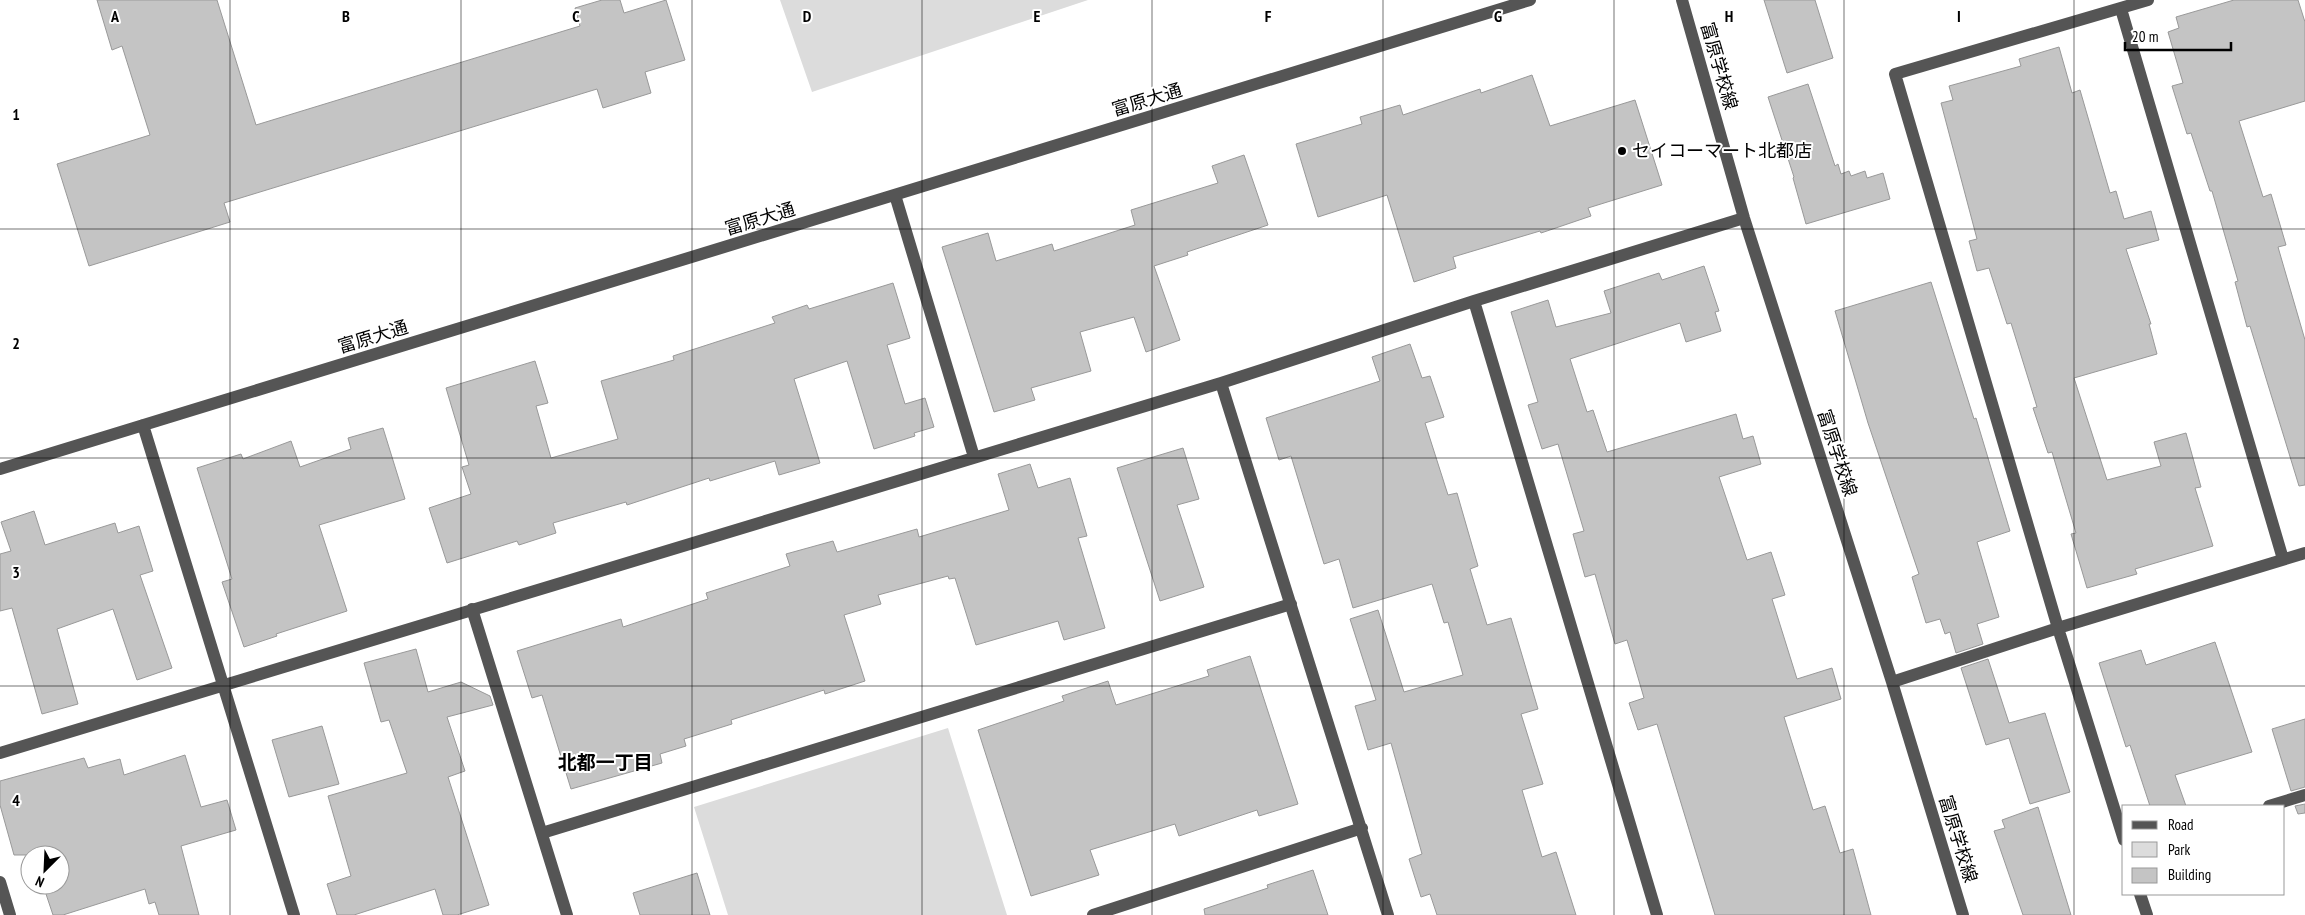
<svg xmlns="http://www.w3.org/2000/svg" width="2305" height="915" viewBox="0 0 2305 915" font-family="'PT Sans Narrow','Noto Sans JP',sans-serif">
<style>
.green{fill:#dcdcdc}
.building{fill:#c4c4c4;stroke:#999}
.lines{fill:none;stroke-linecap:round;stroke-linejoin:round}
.minor{stroke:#555;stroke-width:12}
.grid{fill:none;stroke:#000;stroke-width:1;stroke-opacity:0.55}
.poi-dot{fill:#000;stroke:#fff;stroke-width:2}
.labels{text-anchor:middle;stroke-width:4;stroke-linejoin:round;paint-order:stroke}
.street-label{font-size:18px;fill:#000;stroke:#fff}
.poi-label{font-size:18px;fill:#000;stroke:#fff;text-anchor:start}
.neighbourhood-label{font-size:19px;font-weight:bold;fill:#000;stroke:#fff}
.grid-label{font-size:16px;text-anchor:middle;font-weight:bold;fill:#000;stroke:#fff;stroke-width:4;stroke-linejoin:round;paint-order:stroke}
</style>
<rect width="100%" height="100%" fill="#fff"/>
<path class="green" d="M 780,0 L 1088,0 L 812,92 Z
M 948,728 L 1007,915 L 728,915 L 694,807 Z"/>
<path class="building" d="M 97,0 L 217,0 L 256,125 L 580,26 L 575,8 L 602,0 L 620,0 L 624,13 L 666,0 L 685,60 L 645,72 L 651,93 L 603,108 L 597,89 L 224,203 L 230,222 L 89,266 L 57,164 L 150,135 L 122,46 L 112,50 Z
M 1764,0 L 1815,0 L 1833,58 L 1787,73 Z
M 2234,0 L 2298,0 L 2305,22 L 2305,101 L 2239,121 L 2263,197 L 2271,194 L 2286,245 L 2278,247 L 2305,340 L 2305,485 L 2299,486 L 2250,326 L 2247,327 L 2235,282 L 2238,281 L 2212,191 L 2210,191 L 2191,133 L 2187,134 L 2172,86 L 2183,83 L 2168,32 L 2179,28 L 2176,17 Z
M 2059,47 L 2072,93 L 2080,90 L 2110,193 L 2116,191 L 2124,219 L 2151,211 L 2159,240 L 2126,249 L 2151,324 L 2149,324 L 2157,354 L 2074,378 L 2107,480 L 2161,466 L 2154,442 L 2186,433 L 2201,487 L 2195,488 L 2213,546 L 2135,569 L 2137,574 L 2087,588 L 2071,534 L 2076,533 L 2052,452 L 2048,453 L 2033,408 L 2037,407 L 2011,323 L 2007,324 L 1989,268 L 1977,271 L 1969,241 L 1977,239 L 1941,103 L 1953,100 L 1949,86 L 2021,66 L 2019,59 Z
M 1532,75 L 1550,126 L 1635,100 L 1662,185 L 1588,208 L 1591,216 L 1541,233 L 1540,231 L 1453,257 L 1456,268 L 1414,282 L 1387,195 L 1318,217 L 1296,144 L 1362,124 L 1360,117 L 1400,105 L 1403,115 L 1480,89 L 1481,93 Z
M 1808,84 L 1835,166 L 1838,164 L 1841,174 L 1849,171 L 1851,176 L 1865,171 L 1867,178 L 1883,173 L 1890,199 L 1806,224 L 1793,178 L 1794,177 L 1768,97 Z
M 1244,155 L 1268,225 L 1187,252 L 1188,255 L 1154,266 L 1180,340 L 1146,352 L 1134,317 L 1080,332 L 1091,371 L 1031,388 L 1035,400 L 994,412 L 942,247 L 988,233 L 996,261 L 1052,244 L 1054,251 L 1135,225 L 1131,210 L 1218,183 L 1212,166 Z
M 1704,266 L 1719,311 L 1715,312 L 1721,331 L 1686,342 L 1680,323 L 1570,359 L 1587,412 L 1593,410 L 1607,452 L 1736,414 L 1743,439 L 1753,436 L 1761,464 L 1719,477 L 1747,560 L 1771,552 L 1785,595 L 1772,599 L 1797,679 L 1832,668 L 1841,699 L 1784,717 L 1813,810 L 1825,806 L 1840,853 L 1853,849 L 1871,915 L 1715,915 L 1657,724 L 1638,730 L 1629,703 L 1644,698 L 1627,640 L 1615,644 L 1595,574 L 1585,577 L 1573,534 L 1584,531 L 1558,444 L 1542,449 L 1528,405 L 1538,402 L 1511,312 L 1548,300 L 1556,327 L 1611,313 L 1604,291 L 1659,273 L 1662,280 Z
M 1931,282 L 1974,419 L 1976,418 L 2010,531 L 1977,542 L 1999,617 L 1977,624 L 1983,644 L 1956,653 L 1950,632 L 1945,634 L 1940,619 L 1926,623 L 1912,577 L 1919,574 L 1868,423 L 1835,311 Z
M 893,283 L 910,338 L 887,345 L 905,404 L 925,398 L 934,427 L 914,433 L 915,436 L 874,449 L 847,361 L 794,379 L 820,463 L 779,475 L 775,461 L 710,481 L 709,478 L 627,505 L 626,502 L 553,523 L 556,533 L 519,545 L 517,541 L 447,563 L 429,508 L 471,494 L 462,467 L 469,465 L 446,388 L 535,361 L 548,403 L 536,406 L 551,458 L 618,439 L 601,381 L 674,360 L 673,356 L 775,323 L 772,317 L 807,305 L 809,309 Z
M 1410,344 L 1422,378 L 1430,376 L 1444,417 L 1425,423 L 1448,495 L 1457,493 L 1478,566 L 1470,569 L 1487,625 L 1511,618 L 1538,709 L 1521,714 L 1543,784 L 1522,790 L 1542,857 L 1556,852 L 1576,915 L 1437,915 L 1430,894 L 1421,897 L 1409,859 L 1422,854 L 1391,743 L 1368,750 L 1355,706 L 1376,700 L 1350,619 L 1378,610 L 1404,692 L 1463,675 L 1448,622 L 1444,623 L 1432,584 L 1353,608 L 1339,559 L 1324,564 L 1291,456 L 1279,460 L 1266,418 L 1380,381 L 1372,357 Z
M 383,428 L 405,499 L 319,525 L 347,611 L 276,634 L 277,636 L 244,647 L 222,582 L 232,579 L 197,468 L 241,454 L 243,459 L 291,441 L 300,467 L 351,449 L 348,438 Z
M 1183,448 L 1199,499 L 1177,505 L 1204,587 L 1160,601 L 1117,468 Z
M 1030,464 L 1038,488 L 1070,478 L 1087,536 L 1078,538 L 1105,628 L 1064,640 L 1058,621 L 976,645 L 955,578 L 949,579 L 948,576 L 878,595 L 881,604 L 844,615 L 865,681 L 825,694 L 824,690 L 731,720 L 732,724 L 684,739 L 686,746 L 660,754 L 662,763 L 571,789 L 542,695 L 532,698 L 517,651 L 621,619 L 623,627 L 708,599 L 706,593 L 790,566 L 786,554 L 833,541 L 837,552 L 917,529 L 919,537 L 1009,510 L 998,474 Z
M 34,511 L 45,545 L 115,523 L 118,533 L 139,526 L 153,571 L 140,575 L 172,668 L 137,680 L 113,609 L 57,629 L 78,704 L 42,714 L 12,608 L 0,611 L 0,554 L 11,551 L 1,522 Z
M 2215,642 L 2252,752 L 2175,775 L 2186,806 L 2150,806 L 2130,745 L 2126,747 L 2099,663 L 2141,650 L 2146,665 Z
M 416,649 L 428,692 L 461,682 L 490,696 L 493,705 L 447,717 L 465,771 L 448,777 L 489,905 L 457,915 L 443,915 L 435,889 L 354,915 L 337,915 L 327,884 L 351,876 L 328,796 L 407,773 L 389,720 L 381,722 L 364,663 Z
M 1250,656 L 1298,804 L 1259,816 L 1257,810 L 1179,836 L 1175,824 L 1090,850 L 1099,875 L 1031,896 L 978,730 L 1064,701 L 1062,696 L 1108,681 L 1116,705 L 1209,676 L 1207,670 Z
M 1988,659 L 2009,723 L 2045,713 L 2070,792 L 2030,804 L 2009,738 L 1986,745 L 1961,668 Z
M 2305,719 L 2305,787 L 2291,791 L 2272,729 Z
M 322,726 L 339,784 L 289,797 L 272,740 Z
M 185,755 L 201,807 L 227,800 L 236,830 L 181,846 L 199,915 L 159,915 L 155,902 L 149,904 L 145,889 L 63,915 L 53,915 L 43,885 L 60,885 L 60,855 L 14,855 L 0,805 L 0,781 L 84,758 L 88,768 L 120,759 L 124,775 Z
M 2305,804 L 2305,813 L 2298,814 L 2295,806 Z
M 2038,807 L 2071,915 L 2023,915 L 1994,831 L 2005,828 L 2002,820 Z
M 1313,870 L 1328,915 L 1205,915 L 1204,909 L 1268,888 L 1267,885 Z
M 697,873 L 710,915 L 640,915 L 633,893 Z"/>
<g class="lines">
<path class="minor" d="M 1682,0 L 1744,218 L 1892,682 L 1963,915
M 2121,9 L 2283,559
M 895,195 L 974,457
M 1474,301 L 1657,915
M 1221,383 L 1388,915
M 143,425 L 294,915
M 0,469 L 1530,0
M 472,609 L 567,915
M 1892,682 L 2058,628 L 2305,553
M 0,753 L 1221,383 L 1474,301 L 1744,218
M 2269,806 L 2305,795
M 542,833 L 1291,604
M 2124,840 L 2058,628 L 1895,74 L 2148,0
M 0,882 L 10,915
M 2140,894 L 2147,915
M 1093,915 L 1362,828"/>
</g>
<path class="grid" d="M 230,0 L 230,915M 461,0 L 461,915M 692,0 L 692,915M 922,0 L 922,915M 1152,0 L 1152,915M 1383,0 L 1383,915M 1614,0 L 1614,915M 1844,0 L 1844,915M 2074,0 L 2074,915M 0,229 L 2305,229M 0,458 L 2305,458M 0,686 L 2305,686"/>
<circle class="poi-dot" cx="1622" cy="151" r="5"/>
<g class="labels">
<g class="street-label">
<text transform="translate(1719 66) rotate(74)" y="6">富原学校線</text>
<text transform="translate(1147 100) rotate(-17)" y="6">富原大通</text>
<text transform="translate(760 219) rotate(-17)" y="6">富原大通</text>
<text transform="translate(373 337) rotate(-17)" y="6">富原大通</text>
<text transform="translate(1837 453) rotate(72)" y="6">富原学校線</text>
<text transform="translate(1958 839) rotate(73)" y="6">富原学校線</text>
</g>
<g class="poi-label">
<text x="1632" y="157">セイコーマート北都店</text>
</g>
<g class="neighbourhood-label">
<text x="605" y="769">北都一丁目</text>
</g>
</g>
<g class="grid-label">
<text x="115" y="22">A</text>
<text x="346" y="22">B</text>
<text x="576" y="22">C</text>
<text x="807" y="22">D</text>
<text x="1037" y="22">E</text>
<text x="1268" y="22">F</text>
<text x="1498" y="22">G</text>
<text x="1729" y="22">H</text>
<text x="1959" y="22">I</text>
<text x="16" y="120">1</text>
<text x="16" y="349">2</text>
<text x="16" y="578">3</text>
<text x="16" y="806">4</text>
</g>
<rect x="2122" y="805" width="162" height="90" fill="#ffffff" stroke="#999999"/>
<rect x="2132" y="821" width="25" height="8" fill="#555555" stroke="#999999"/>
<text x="2168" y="830" font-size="15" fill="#000000">Road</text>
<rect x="2132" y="842" width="25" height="15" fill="#dcdcdc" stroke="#999999"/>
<text x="2168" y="855" font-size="15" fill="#000000">Park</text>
<rect x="2132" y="868" width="25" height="15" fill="#c4c4c4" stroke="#999999"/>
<text x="2168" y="880" font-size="15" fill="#000000">Building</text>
<g transform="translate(45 870) rotate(204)"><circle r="24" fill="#ffffff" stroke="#999999"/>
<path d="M0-4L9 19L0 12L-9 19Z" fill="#000000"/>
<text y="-8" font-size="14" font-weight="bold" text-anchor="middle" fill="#000000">N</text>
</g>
<path d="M2125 42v8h106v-8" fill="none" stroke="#000000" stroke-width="2.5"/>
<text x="2132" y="42" font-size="15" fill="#000000" stroke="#ffffff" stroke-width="4" paint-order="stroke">20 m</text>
</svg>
